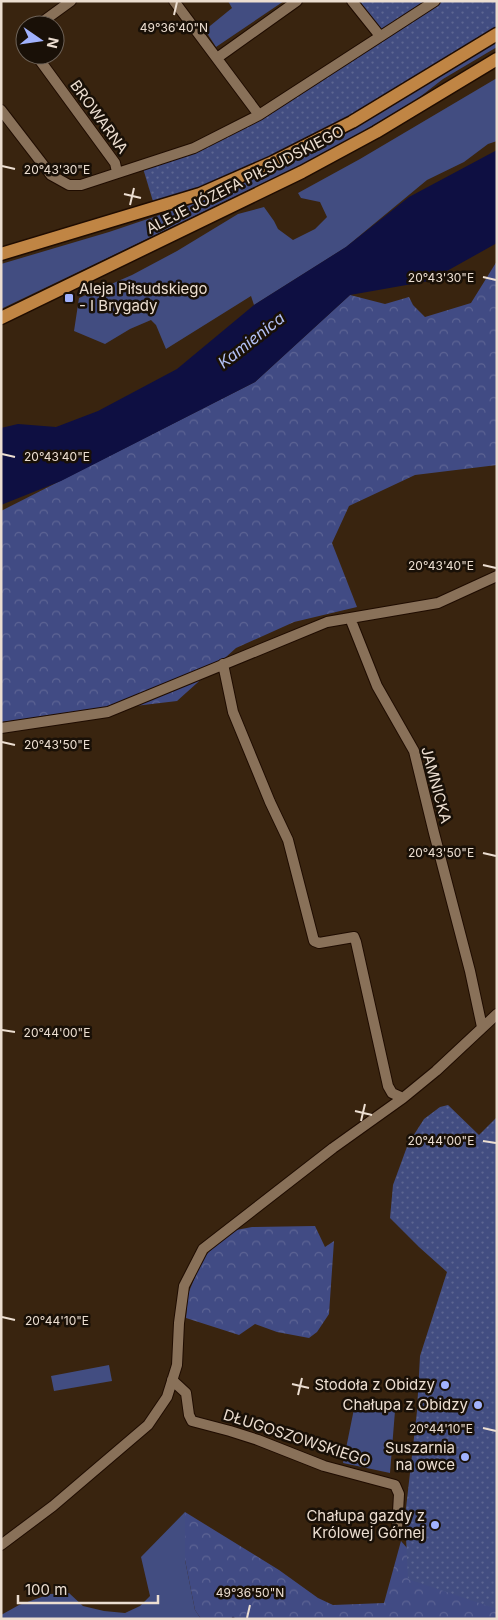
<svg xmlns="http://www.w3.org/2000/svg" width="498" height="1620" viewBox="0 0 498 1620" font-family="Inter,sans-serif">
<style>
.grass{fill:#424d81}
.forest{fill:url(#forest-crowns)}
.park{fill:url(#park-dots)}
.water{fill:#0e0f42}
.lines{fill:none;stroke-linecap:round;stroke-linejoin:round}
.stream{stroke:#0e0f42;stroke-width:2.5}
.minor-casing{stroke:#1f0c00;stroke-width:12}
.major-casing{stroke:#1f0c00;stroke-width:15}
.minor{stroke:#897159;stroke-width:10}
.major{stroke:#c08544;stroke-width:12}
.ticks{fill:none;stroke:#ecded1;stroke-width:2}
.poi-dot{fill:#a1b2fd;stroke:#191007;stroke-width:2}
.labels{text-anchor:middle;stroke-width:5;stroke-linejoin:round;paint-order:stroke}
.street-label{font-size:15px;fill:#ecded1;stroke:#191007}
.poi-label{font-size:15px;fill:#ecded1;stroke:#191007;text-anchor:end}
.water-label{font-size:16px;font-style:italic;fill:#b3c0f4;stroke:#191007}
.ticks-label{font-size:12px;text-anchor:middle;fill:#ecded1;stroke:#191007;stroke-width:5;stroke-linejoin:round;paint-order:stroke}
</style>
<defs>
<pattern id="forest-crowns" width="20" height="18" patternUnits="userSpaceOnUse" patternTransform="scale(1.25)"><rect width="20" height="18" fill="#414b84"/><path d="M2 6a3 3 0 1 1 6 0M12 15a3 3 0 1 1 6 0" fill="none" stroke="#5d6494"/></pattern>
<pattern id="park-dots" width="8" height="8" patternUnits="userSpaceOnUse" patternTransform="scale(1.25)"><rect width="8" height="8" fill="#424d81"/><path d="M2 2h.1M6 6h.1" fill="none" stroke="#5d6692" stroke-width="1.8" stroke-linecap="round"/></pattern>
</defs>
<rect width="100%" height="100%" fill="#39240f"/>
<path class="grass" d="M 228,1 L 284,1 L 216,47 L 205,30 L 232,8 Z
M 497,41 L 497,47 L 443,79 L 416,100 L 326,153 L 1,309 L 1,264 L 109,232 L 204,200 L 299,155 Z
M 497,78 L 497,141 L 488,144 L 464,162 L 427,180 L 346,247 L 254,305 L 251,296 L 166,349 L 156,325 L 151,320 L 130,329 L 105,344 L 74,331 L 79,298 L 132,275 L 177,251 L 238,214 L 264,207 L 274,221 L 278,229 L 293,240 L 315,229 L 327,217 L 320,202 L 301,198 L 298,193 L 360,159 Z
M 109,1365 L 112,1381 L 54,1391 L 51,1376 Z
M 355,1404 L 395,1411 L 390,1473 L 343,1463 Z
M 185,1512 L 185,1560 L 195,1610 L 201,1619 L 1,1619 L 1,1615 L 19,1605 L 50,1594 L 69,1593 L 83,1606 L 104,1611 L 125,1613 L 140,1606 L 150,1596 L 141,1557 Z"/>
<path class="forest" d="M 497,261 L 497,465 L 415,475 L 349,506 L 332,543 L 357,607 L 294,622 L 236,648 L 177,701 L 1,722 L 1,511 L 255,382 L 350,295 L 385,304 L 409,297 L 413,305 L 425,317 L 471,303 Z
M 315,1226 L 325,1247 L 334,1241 L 329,1314 L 317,1332 L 309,1338 L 277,1332 L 255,1324 L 239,1335 L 186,1318 L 188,1294 L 202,1260 L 218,1241 L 236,1230 L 252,1227 Z
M 185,1512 L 279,1570 L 318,1598 L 333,1605 L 384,1603 L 401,1541 L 425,1569 L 497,1592 L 497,1619 L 201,1619 L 195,1610 L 185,1560 Z"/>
<path class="park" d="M 352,1 L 497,1 L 497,35 L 307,144 L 155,208 L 142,165 L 194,148 L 380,36 Z
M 448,1105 L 479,1135 L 497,1117 L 497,1609 L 408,1579 L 405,1517 L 417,1411 L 420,1356 L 447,1272 L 419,1247 L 390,1218 L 393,1185 L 408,1144 L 424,1119 L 440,1107 Z"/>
<path class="water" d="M 497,150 L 497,243 L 429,281 L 350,295 L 255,382 L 61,481 L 1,505 L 1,428 L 18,424 L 56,427 L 98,411 L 177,369 L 254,305 L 346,247 L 409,197 Z"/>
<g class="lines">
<path class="stream" d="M 233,1618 L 234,1619"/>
<g class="minor-casing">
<path id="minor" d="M 174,1 L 259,115
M 352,1 L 380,36
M 38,25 L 71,1
M 36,55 L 115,163 L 117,172
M 217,58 L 297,1
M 1,110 L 51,175 L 69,185 L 81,185 L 194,148 L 259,115 L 435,1
M 350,618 L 377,686 L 414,751 L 434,833 L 470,971 L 482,1027
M 223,664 L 233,712 L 270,802 L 288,840 L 314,941 L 319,943 L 354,937 L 356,942 L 388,1086 L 392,1093 L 403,1098
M 1,728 L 108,712 L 327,622 L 438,603 L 497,576
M 172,1380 L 186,1393 L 189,1415 L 192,1421 L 230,1431 L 258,1440 L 324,1466 L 395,1485 L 399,1494 L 397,1530
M 1,1545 L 53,1506 L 148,1425 L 167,1397 L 177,1365 L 179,1323 L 184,1286 L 203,1249 L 333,1148 L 403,1098 L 436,1071 L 497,1014"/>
</g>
<g class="major-casing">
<path id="major" d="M 1,254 L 200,194 L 273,162 L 352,122 L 497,34
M 1,318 L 302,172 L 376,132 L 497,59"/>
</g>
<use href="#minor" class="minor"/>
<use href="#major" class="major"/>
</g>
<path class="ticks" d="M 174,15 L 177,2M 2,166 L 15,169M 124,194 L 141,198M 130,205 L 134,188M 483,277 L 496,280M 2,454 L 15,457M 483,565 L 496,568M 2,742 L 15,745M 483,853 L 496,856M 2,1030 L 15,1032M 355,1111 L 372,1115M 361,1121 L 365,1104M 483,1141 L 496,1143M 2,1317 L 15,1320M 292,1384 L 309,1388M 298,1395 L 302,1378M 483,1428 L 496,1431M 247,1618 L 250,1605"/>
<g class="poi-dot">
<rect x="64" y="293" width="10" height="10" rx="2.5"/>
<circle cx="445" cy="1385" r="5"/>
<circle cx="478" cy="1405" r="5"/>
<circle cx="465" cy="1457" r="5"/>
<circle cx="435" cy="1525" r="5"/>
</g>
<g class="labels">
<g class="street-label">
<text transform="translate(99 117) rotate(54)" y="5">BROWARNA</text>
<text transform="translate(245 180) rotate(-27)" y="5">ALEJE JÓZEFA PIŁSUDSKIEGO</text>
<text transform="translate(436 785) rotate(75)" y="5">JAMNICKA</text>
<text transform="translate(297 1438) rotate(18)" y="5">DŁUGOSZOWSKIEGO</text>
</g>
<g class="poi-label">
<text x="79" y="294" text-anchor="start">Aleja Piłsudskiego<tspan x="79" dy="17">- I Brygady</tspan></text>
<text x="435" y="1390">Stodoła z Obidzy</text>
<text x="468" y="1410">Chałupa z Obidzy</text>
<text x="455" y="1453">Suszarnia<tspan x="455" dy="17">na owce</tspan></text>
<text x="425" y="1521">Chałupa gazdy z<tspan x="425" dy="17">Królowej Górnej</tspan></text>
</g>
<g class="water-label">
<text transform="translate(251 340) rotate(-38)" y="6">Kamienica</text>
</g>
</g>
<g class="ticks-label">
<text x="174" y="32">49°36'40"N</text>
<text x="57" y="174">20°43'30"E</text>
<text x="441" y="282">20°43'30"E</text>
<text x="57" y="461">20°43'40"E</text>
<text x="441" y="570">20°43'40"E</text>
<text x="57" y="749">20°43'50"E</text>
<text x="441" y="857">20°43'50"E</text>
<text x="57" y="1037">20°44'00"E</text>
<text x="441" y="1145">20°44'00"E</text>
<text x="57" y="1325">20°44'10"E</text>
<text x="441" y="1433">20°44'10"E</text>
<text x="250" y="1597">49°36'50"N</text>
</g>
<rect width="498" height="1620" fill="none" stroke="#ecded1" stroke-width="5"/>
<g transform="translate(40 40) rotate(103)"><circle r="24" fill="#191007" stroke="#6d6258"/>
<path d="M0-4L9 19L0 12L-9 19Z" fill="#a1b2fd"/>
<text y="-8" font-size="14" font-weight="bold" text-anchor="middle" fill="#ecded1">N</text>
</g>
<path d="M18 1595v8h140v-8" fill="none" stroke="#ecded1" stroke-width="2.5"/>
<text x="25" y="1595" font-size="15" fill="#ecded1" stroke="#191007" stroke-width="4" paint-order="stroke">100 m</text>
</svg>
